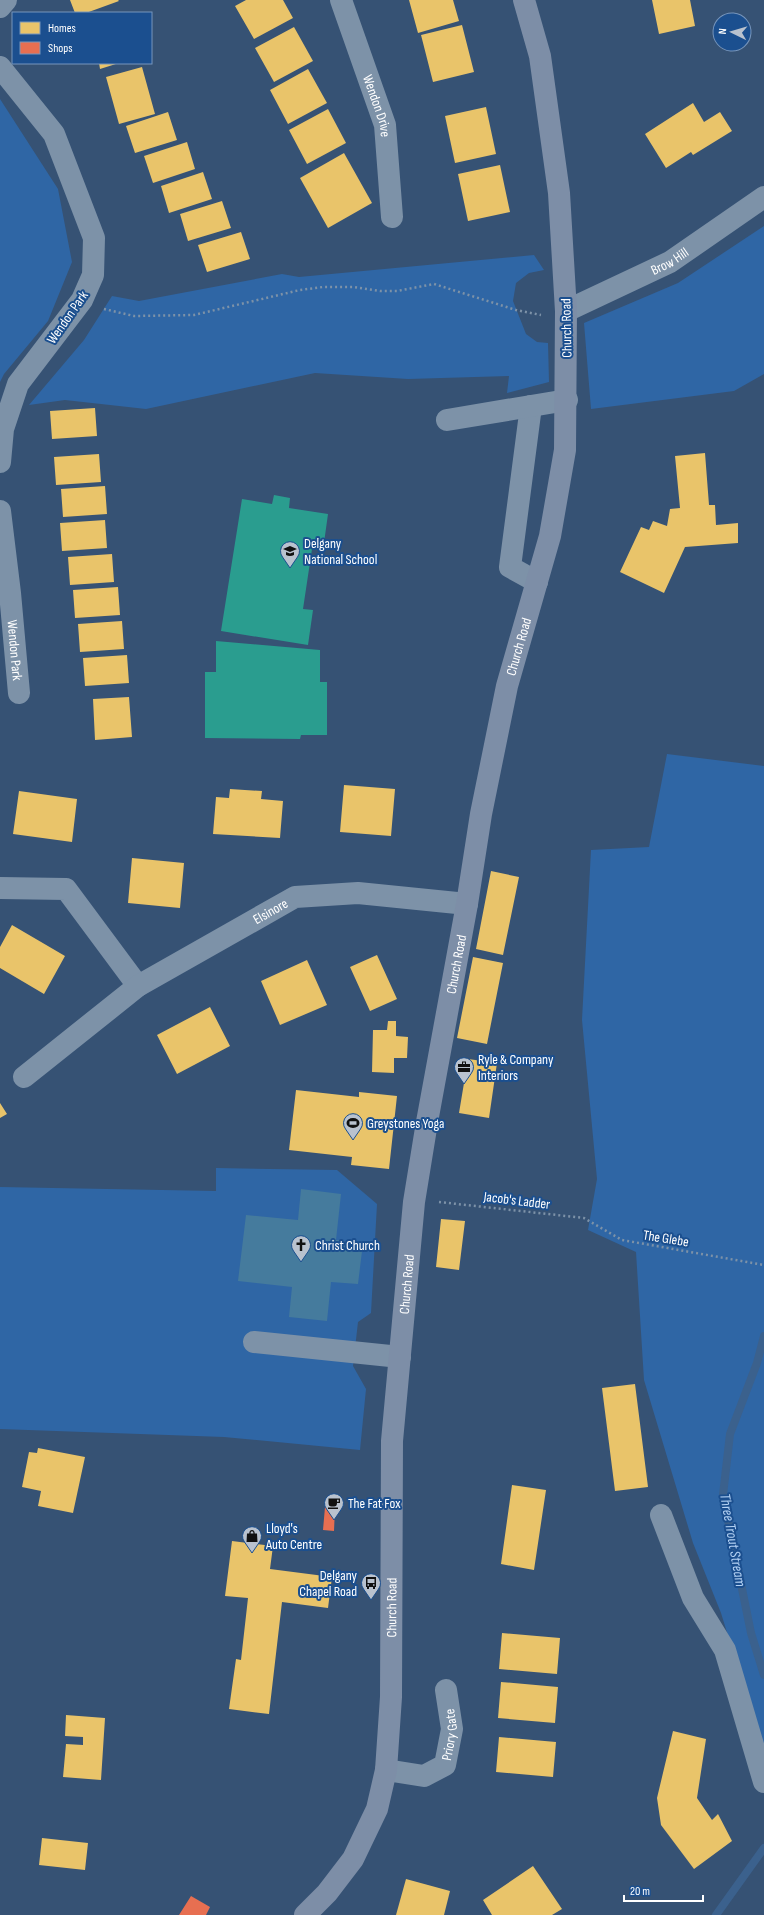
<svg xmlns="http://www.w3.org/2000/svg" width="764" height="1915" viewBox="0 0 764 1915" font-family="'Sofia Sans Condensed',sans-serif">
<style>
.green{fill:#2f66a5}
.homes{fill:#e9c46a}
.shops{fill:#e76f51}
.schools{fill:#2a9d8f}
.public{fill:#457b9d}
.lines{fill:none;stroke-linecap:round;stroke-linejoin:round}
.stream{stroke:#3b618d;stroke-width:8}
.path{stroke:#7d92a8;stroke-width:2.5;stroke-dasharray:2 3;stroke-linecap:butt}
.minor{stroke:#7d92a8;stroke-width:22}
.major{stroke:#7d8ea7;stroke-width:22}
.labels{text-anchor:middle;stroke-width:4;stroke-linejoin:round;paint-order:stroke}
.street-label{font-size:14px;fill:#fff;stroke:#1b4f8f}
.poi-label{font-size:14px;fill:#fff;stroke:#1b4f8f;text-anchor:start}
.water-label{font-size:15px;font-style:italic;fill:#b5d3f5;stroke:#1b4f8f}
</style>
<rect width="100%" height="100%" fill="#365274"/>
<path class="green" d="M 0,99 L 58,189 L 72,262 L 48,321 L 4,374 L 0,382 Z
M 764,226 L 764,374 L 734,391 L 591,409 L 584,323 L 678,283 Z
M 534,255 L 544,270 L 529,273 L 516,283 L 513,301 L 526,334 L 537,342 L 548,343 L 549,382 L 507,393 L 509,376 L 408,379 L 315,373 L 146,409 L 65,400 L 29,405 L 84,340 L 112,296 L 139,301 L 282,274 L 299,277 Z
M 667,754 L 764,766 L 764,1752 L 721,1613 L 693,1543 L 644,1380 L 636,1252 L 588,1230 L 597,1179 L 582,1020 L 591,850 L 649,847 Z
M 216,1168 L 337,1170 L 377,1204 L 371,1313 L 358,1322 L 353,1366 L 366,1389 L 360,1450 L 224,1437 L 0,1429 L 0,1187 L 216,1191 Z"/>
<path class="homes" d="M 70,0 L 118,0 L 119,1 L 86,13 L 75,13 Z
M 246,0 L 283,0 L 293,18 L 254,39 L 235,6 Z
M 409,0 L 453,0 L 459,21 L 418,33 Z
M 652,0 L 690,0 L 695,26 L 659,34 Z
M 462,25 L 474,72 L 433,82 L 421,35 Z
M 294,27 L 313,61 L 274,82 L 255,48 Z
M 99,63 L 119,63 L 100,69 Z
M 142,67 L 155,114 L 119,124 L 106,77 Z
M 308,69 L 327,103 L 288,124 L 270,90 Z
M 693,103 L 704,122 L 720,112 L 732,131 L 693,155 L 691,152 L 666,168 L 645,134 Z
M 486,107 L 496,154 L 455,163 L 445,116 Z
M 328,109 L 346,143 L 307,164 L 289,130 Z
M 168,112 L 177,140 L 135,153 L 126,126 Z
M 187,142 L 195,169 L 153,183 L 144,156 Z
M 344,153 L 372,203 L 328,228 L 300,178 Z
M 500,165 L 510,212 L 468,221 L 458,174 Z
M 203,172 L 212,199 L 169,213 L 161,186 Z
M 222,201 L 231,228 L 188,241 L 180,214 Z
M 241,232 L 250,259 L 207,272 L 198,245 Z
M 95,408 L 97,436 L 52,439 L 50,411 Z
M 705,453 L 709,505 L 715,505 L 716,525 L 738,523 L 738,543 L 685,547 L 664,593 L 620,572 L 641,527 L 649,530 L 653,521 L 667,526 L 670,509 L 680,508 L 675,456 Z
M 99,454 L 101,482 L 56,485 L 54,457 Z
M 105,486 L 107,514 L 63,517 L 61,489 Z
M 105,520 L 107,548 L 62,551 L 60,523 Z
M 112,554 L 114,582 L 70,585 L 68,557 Z
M 118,587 L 120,615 L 75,618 L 73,590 Z
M 122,621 L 124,649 L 80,652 L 78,624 Z
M 127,655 L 129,683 L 85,686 L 83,658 Z
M 129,697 L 132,737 L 95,740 L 93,699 Z
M 344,785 L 395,789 L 391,836 L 340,832 Z
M 230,789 L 262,791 L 261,799 L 283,801 L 280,838 L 213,834 L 216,797 L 229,798 Z
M 19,791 L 77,799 L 72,842 L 13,834 Z
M 132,858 L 184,863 L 180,908 L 128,903 Z
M 491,871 L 519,877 L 503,955 L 476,949 Z
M 12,925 L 65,956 L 44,994 L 0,968 L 0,947 Z
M 377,955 L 397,999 L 370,1011 L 350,967 Z
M 473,957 L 503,963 L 487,1044 L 457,1038 Z
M 307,960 L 327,1005 L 280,1025 L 261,981 Z
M 210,1007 L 230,1046 L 177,1074 L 157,1035 Z
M 388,1021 L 396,1021 L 396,1036 L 408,1037 L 407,1058 L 394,1058 L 394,1073 L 372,1072 L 373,1030 L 387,1030 Z
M 468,1059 L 497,1063 L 489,1118 L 459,1113 Z
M 296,1090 L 359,1097 L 359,1092 L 397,1096 L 389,1169 L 351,1165 L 352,1157 L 289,1150 Z
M 0,1103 L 7,1114 L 0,1118 Z
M 441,1219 L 465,1221 L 459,1270 L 436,1267 Z
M 635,1384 L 648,1487 L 615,1491 L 602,1388 Z
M 38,1448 L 85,1457 L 73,1513 L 38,1506 L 41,1491 L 22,1487 L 29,1452 L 37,1453 Z
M 512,1485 L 546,1490 L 534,1570 L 501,1564 Z
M 232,1541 L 273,1546 L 270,1569 L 332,1577 L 328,1608 L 282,1602 L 269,1714 L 229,1709 L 236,1659 L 241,1660 L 248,1598 L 225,1596 Z
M 502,1633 L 560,1638 L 557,1674 L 499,1669 Z
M 501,1682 L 558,1687 L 555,1723 L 498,1718 Z
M 66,1715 L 105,1718 L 101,1780 L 63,1777 L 66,1744 L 83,1745 L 83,1737 L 65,1736 Z
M 673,1731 L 706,1739 L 697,1798 L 712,1820 L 718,1814 L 732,1841 L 694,1869 L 661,1825 L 657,1798 Z
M 499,1737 L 556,1742 L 553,1777 L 496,1772 Z
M 42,1838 L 88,1843 L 85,1870 L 39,1865 Z
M 533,1866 L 562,1909 L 552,1915 L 492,1915 L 483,1900 Z
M 406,1879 L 450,1891 L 444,1915 L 396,1915 Z"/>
<path class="shops" d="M 325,1507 L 335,1508 L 334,1531 L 323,1530 Z
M 191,1896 L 210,1907 L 206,1915 L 179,1915 Z"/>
<path class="schools" d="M 274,495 L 290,498 L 289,508 L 328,514 L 323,550 L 312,549 L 303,609 L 313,610 L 308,645 L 221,631 L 242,499 L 272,504 Z
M 216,641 L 320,650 L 320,682 L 327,682 L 327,735 L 301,735 L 300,739 L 205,738 L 205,672 L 216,672 Z"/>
<path class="public" d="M 301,1189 L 341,1194 L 336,1240 L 363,1243 L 358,1284 L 331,1282 L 327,1321 L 289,1317 L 292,1287 L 238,1281 L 246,1215 L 298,1220 Z"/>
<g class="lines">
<path class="stream" d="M 764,1336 L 757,1363 L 730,1434 L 723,1495 L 751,1633 L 764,1675
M 716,1915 L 764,1848"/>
<path class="path" d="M 104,309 L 134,316 L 194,315 L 300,290 L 323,287 L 354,287 L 380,291 L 397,291 L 434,284 L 516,310 L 541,315
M 439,1202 L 584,1218 L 622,1240 L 764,1265"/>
<g class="minor">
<path id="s1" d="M 341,0 L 385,125 L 392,217"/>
<path d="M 0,7 L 6,0"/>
<path d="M 0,67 L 54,134 L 94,238 L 93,275 L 82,300 L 18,384 L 3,429 L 0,462"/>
<path id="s2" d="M 566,311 L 670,262 L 764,197"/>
<path d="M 531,406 L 510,567 L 537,582"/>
<path d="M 447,420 L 567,400"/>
<path id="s3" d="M 0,511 L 10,593 L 19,693"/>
<path d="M 0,888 L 66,889 L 138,986"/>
<path id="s4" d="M 24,1077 L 138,986 L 295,897 L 358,893 L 467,904"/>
<path d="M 254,1342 L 400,1357"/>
<path d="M 661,1515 L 693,1598 L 725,1650 L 764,1782"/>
<path id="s5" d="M 386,1770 L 424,1776 L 445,1765 L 452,1729 L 446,1690"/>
</g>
<path class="major" id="s6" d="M 305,1915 L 327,1893 L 353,1859 L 377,1809 L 386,1770 L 391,1697 L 392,1441 L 414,1202 L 427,1122 L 467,904 L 481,814 L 507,686 L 550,536 L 565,450 L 566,311 L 559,193 L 540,56 L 524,0"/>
</g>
<defs>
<g id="school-pin" transform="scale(1)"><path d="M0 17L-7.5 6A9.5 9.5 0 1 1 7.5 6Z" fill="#b9c2ce" stroke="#1b4f8f"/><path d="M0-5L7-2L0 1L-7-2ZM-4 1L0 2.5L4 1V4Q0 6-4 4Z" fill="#111"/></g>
<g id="office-pin" transform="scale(1)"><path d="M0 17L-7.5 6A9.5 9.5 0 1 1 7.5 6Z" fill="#b9c2ce" stroke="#1b4f8f"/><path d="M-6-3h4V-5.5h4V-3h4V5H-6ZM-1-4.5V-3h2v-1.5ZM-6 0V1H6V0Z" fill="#111"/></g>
<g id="stadium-pin" transform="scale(1)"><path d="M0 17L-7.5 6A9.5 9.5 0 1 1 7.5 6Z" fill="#b9c2ce" stroke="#1b4f8f"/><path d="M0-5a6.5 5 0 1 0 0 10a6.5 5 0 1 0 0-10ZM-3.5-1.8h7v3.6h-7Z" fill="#111"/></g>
<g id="church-pin" transform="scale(1)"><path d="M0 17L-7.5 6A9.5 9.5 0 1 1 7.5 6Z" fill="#b9c2ce" stroke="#1b4f8f"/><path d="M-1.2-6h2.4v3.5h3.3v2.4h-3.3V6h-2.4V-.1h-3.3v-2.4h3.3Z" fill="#111"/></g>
<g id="cafe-pin" transform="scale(1)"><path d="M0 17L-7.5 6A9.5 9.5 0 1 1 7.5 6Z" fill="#b9c2ce" stroke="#1b4f8f"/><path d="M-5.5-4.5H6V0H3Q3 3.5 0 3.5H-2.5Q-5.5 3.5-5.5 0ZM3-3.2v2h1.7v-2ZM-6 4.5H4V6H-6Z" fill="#111"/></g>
<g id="shop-pin" transform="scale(1)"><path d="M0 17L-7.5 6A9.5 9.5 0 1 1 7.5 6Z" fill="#b9c2ce" stroke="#1b4f8f"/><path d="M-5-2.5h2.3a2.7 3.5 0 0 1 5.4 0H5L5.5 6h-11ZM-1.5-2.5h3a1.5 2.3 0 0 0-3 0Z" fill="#111"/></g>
<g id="bus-pin" transform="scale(1)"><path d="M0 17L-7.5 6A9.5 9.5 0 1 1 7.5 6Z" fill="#b9c2ce" stroke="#1b4f8f"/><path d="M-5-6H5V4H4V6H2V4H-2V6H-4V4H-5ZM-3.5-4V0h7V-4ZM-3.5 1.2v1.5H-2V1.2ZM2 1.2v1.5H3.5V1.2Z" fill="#111"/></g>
</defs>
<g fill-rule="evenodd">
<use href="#school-pin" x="290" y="551"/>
<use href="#office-pin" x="464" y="1067"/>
<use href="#stadium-pin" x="353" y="1123"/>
<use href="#church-pin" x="301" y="1245"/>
<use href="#cafe-pin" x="334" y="1503"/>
<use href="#shop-pin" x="252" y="1536"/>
<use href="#bus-pin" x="371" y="1583"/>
</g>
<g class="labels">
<g class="street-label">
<text dy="5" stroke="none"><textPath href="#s1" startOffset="112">Wendon Drive</textPath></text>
<text dy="5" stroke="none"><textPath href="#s2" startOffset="115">Brow Hill</textPath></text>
<text transform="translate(67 317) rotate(-55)" y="5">Wendon Park</text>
<text transform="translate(566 328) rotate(-91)" y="5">Church Road</text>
<text dy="5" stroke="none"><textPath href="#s6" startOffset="1304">Church Road</textPath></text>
<text dy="5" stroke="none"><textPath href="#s3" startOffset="140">Wendon Park</textPath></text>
<text dy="5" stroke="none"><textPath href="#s4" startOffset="298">Elsinore</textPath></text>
<text dy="5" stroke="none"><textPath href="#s6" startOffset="980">Church Road</textPath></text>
<text transform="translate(517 1200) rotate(7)" y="5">Jacob's Ladder</text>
<text transform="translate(666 1238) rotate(9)" y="5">The Glebe</text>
<text dy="5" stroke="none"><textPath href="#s6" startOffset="656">Church Road</textPath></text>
<text dy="5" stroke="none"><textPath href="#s6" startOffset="332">Church Road</textPath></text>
<text dy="5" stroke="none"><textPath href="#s5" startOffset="93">Priory Gate</textPath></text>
</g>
<g class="poi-label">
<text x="304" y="548">Delgany<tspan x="304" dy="16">National School</tspan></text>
<text x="478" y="1064">Ryle &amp; Company<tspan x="478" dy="16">Interiors</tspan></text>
<text x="367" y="1128">Greystones Yoga</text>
<text x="315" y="1250">Christ Church</text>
<text x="348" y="1508">The Fat Fox</text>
<text x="266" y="1533">Lloyd's<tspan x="266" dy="16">Auto Centre</tspan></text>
<text x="357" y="1580" text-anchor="end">Delgany<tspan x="357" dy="16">Chapel Road</tspan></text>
</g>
<g class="water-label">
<text transform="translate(733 1540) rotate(80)" y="5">Three Trout Stream</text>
</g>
</g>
<rect x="12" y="12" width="140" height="52" fill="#1b4f8f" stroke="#7695bc"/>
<rect x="20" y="22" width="20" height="12" fill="#e9c46a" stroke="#7695bc"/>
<text x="48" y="32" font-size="12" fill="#ffffff">Homes</text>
<rect x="20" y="42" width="20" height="12" fill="#e76f51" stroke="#7695bc"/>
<text x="48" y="52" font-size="12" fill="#ffffff">Shops</text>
<g transform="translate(732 32) rotate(275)"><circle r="19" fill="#1b4f8f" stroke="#7695bc"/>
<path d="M0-3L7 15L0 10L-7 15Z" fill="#b9c2ce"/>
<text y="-6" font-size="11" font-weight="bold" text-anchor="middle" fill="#ffffff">N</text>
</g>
<path d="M624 1895v6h79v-6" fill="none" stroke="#ffffff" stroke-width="2"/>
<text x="630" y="1895" font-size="12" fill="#ffffff" stroke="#1b4f8f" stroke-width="3" paint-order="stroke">20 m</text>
</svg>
